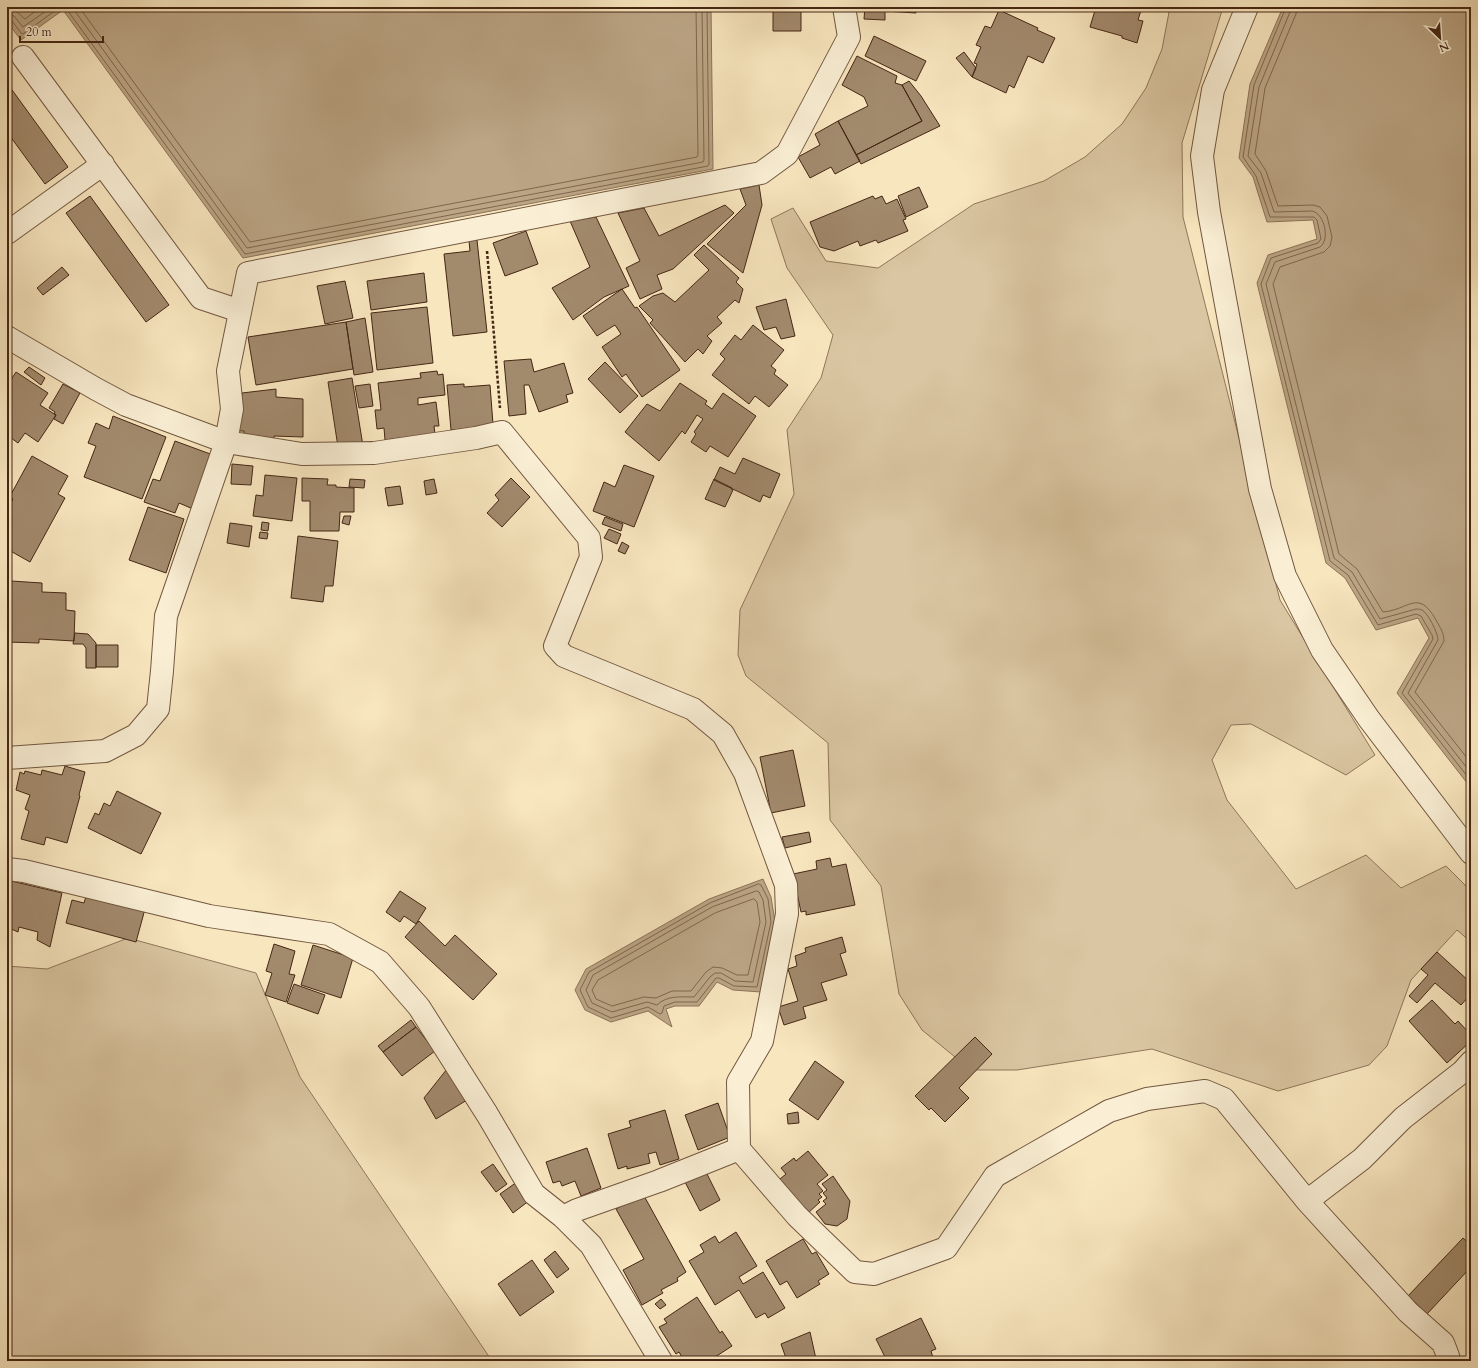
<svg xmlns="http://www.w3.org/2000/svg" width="1478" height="1368" viewBox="0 0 1478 1368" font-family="Cardo,serif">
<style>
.green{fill:#dac6a2;stroke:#90765b}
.water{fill:#bba585;stroke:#8c7358}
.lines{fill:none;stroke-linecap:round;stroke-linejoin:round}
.shore{stroke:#80664c;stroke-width:1}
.building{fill:#a28a6d;stroke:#452714}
.minor-casing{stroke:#72573f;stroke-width:24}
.path{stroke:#452714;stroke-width:2.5;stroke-dasharray:3 2;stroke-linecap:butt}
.minor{stroke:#faefd5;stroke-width:22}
</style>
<rect width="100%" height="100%" fill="#f8e6bf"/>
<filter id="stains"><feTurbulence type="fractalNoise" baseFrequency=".005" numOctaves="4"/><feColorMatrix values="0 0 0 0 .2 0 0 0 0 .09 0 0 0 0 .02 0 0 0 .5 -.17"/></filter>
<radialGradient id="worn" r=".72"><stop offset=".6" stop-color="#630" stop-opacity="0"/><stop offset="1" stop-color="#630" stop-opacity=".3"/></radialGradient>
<path class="green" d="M 1170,7 L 1223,7 L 1182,143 L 1183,217 L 1280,600 L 1375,755 L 1346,775 L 1251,724 L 1231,725 L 1212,760 L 1227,800 L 1296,889 L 1366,855 L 1401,888 L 1446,866 L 1471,891 L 1471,942 L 1457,930 L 1411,980 L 1387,1046 L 1369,1065 L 1278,1091 L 1152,1049 L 1017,1070 L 971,1070 L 922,1030 L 899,994 L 881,886 L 830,820 L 828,743 L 746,676 L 738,655 L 740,610 L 794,494 L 787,430 L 821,378 L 833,335 L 787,268 L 771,219 L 793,208 L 826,261 L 878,268 L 974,204 L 1044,181 L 1085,157 L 1122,124 L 1146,88 L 1162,49 Z
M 128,938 L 256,973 L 300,1077 L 492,1361 L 7,1361 L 7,966 L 47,969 Z"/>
<path class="water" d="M 7,7 L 711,7 L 713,169 L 243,258 L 63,10 L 21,40 L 7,22 Z
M 1283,7 L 1471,7 L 1471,788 L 1397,693 L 1429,638 L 1418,618 L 1376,630 L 1345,578 L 1326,563 L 1257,283 L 1268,255 L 1317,239 L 1313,220 L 1267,222 L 1253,177 L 1239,158 L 1250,84 Z
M 763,879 L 771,897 L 775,922 L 761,992 L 733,990 L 717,982 L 699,1006 L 675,1006 L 666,1009 L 672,1027 L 648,1011 L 611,1022 L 585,1010 L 575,990 L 586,969 L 709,899 Z"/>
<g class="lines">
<path class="shore" d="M 65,7 L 245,254 L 708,166 L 709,164 L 707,7
M 72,7 L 247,248 L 703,162 L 704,160 L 702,7
M 79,7 L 250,242 L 697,157 L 698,155 L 696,7
M 1286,7 L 1254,85 L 1243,157 L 1256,176 L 1270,217 L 1314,217 L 1317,220 L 1321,239 L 1318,243 L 1271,258 L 1261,284 L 1330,561 L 1348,575 L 1378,625 L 1416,614 L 1421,616 L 1432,635 L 1433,639 L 1402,693 L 1471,781
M 1291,7 L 1290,12 L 1259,87 L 1248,156 L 1261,173 L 1274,212 L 1312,211 C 1325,214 1330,240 1320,247 L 1275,262 L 1266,284 L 1334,558 L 1352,572 L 1380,619 L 1416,609 C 1418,609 1419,609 1422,610 C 1428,613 1438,633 1438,640 L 1408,693 L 1471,773
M 1297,7 L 1296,14 L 1265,88 L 1255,154 L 1266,171 L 1278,206 L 1313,205 L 1320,207 L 1327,216 L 1332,237 L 1330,246 L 1324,252 L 1280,267 L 1273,284 L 1339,554 L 1357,569 L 1383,612 C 1409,610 1418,588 1436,620 C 1440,627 1444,633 1444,641 L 1415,692 L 1471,763
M 7,9 L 16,11 L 25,19 L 41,7
M 7,15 L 14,16 L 23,27 L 52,7
M 7,20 L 12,21 L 21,33 L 23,34 L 60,7
M 759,884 L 761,885 L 768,899 L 771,922 L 757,987 L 734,986 L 719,978 L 716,978 L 697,1002 L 675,1002 L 664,1006 L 662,1013 L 660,1014 L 648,1007 L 611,1018 L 588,1007 L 580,990 L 589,972 L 710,903 Z
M 757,891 L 759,892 L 763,900 L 766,922 L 753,982 L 735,981 L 721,973 L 715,973 L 710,977 L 694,997 C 681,997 667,995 657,1005 L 647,1002 L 612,1012 L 592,1003 L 586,990 L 593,975 L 712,907 Z
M 754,899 L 757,902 L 760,922 L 748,975 L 737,975 L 722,968 L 713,967 L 706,972 L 691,991 L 672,991 L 656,998 L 644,997 L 612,1006 L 596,999 L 592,990 L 598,980 L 715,913 Z"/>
</g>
<path class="building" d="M 773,7 L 801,7 L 801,31 L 773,31 Z
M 865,7 L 916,7 L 916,13 L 885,11 L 885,20 L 864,19 Z
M 1096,7 L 1142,7 L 1138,20 L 1143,21 L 1137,43 L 1122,38 L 1122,36 L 1090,27 Z
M 999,10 L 1038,28 L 1037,30 L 1055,38 L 1043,63 L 1028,56 L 1014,88 L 1009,85 L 1006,93 L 972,77 L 977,64 L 974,63 L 981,47 L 976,45 L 985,26 L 991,28 Z
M 874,36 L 926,61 L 916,81 L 865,56 Z
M 964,52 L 976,68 L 972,77 L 956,58 Z
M 857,56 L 897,76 L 895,83 L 902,85 L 922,121 L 856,155 L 838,121 L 868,106 L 864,97 L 842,85 Z
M 909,81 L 921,96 L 940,126 L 861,164 L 856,155 L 922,121 L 902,85 Z
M 7,83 L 68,167 L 45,184 L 7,132 Z
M 838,121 L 860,161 L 835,174 L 831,167 L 810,178 L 798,157 L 820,145 L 815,134 Z
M 759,185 L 762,205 L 743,273 L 707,244 L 746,205 L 740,189 Z
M 919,187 L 928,207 L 906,217 L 898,196 Z
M 90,196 L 169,305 L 146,322 L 66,213 Z
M 873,196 L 875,199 L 882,196 L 886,204 L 897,199 L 906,219 L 903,220 L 908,231 L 878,243 L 876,240 L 860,246 L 858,241 L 834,251 L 820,247 L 810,222 Z
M 725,205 L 734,213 L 673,269 L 657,275 L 662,289 L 640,299 L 626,268 L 640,261 L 618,213 L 644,208 L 659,236 Z
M 596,217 L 629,286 L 604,297 L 573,320 L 552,288 L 590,267 L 570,221 Z
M 526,231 L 538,264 L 505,276 L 493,243 Z
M 477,240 L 487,332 L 453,336 L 444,254 L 470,251 L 469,241 Z
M 704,245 L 739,278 L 736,282 L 743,289 L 739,303 L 735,300 L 717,317 L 722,323 L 707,336 L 712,341 L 703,354 L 698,349 L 685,362 L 650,323 L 653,320 L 639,306 L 653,296 L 663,293 L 675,302 L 709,270 L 694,255 Z
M 62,267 L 69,275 L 43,295 L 37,288 Z
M 424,273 L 427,302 L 371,310 L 367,281 Z
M 345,281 L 353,318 L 325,324 L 317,286 Z
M 622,289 L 635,308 L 637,307 L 680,370 L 642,397 L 626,374 L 622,377 L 602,347 L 621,334 L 615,325 L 597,336 L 583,316 Z
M 786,299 L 795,336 L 781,339 L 776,327 L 764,330 L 756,307 Z
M 427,307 L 433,363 L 377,370 L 371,313 Z
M 365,318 L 373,372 L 354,375 L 346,322 Z
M 346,322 L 353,369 L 256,385 L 248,337 Z
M 753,325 L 784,350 L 771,366 L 776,370 L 774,374 L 788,385 L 769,407 L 755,396 L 749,404 L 712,375 L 725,359 L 720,354 L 735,335 L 741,340 Z
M 531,359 L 534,372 L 564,363 L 573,393 L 566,395 L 568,402 L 539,412 L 529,385 L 524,385 L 526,414 L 509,416 L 504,361 Z
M 605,362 L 638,396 L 620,413 L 588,379 Z
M 29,367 L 45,378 L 41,385 L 24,372 Z
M 437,371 L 438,375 L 443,374 L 445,395 L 418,398 L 418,405 L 436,402 L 439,426 L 434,426 L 435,434 L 385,440 L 384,428 L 377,429 L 375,410 L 381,410 L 378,383 L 421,378 L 420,373 Z
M 16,372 L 48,393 L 40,405 L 56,415 L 38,442 L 25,433 L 18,443 L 7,435 L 7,386 Z
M 352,378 L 363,446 L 338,447 L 328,382 Z
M 680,383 L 707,401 L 705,404 L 712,409 L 723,393 L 756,416 L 728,457 L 710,446 L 706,452 L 691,442 L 696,434 L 694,432 L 703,419 L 697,415 L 685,434 L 682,431 L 659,461 L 625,432 L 647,404 L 660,411 Z
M 63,384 L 80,393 L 63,424 L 54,419 L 56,415 L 54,414 L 55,412 L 49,408 Z
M 370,384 L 373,406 L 359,408 L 355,386 Z
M 464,384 L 464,387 L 490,385 L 493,424 L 478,426 L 478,428 L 451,430 L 447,385 Z
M 276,389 L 276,397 L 303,399 L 303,437 L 274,436 L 274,444 L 243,444 L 244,431 L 237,431 L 242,393 Z
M 113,416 L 166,437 L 142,499 L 84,477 L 96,446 L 88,443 L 96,423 L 109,429 Z
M 175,441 L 213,455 L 193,509 L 179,503 L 175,513 L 144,502 L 153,479 L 160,481 Z
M 32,456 L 68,476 L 58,494 L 65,498 L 30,562 L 7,549 L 7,510 L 13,499 L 9,498 Z
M 743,458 L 780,474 L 770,498 L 763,495 L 760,502 L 714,480 L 720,467 L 735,474 Z
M 232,464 L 253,466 L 251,485 L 231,484 Z
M 624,465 L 654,476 L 634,527 L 593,511 L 604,482 L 615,487 Z
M 265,475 L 297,478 L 292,521 L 253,516 L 256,495 L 263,496 Z
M 302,478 L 328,479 L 327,485 L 336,485 L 336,487 L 354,488 L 354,512 L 340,512 L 339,531 L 310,531 L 310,501 L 302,501 Z
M 511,478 L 530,497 L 502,527 L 487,513 L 499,500 L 495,495 Z
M 350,479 L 365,480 L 364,488 L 349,487 Z
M 434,479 L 437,493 L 426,495 L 424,481 Z
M 714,479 L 732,488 L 731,489 L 733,490 L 725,507 L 705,499 Z
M 400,486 L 403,504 L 388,506 L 385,488 Z
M 148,507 L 184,519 L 166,573 L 129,560 Z
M 344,516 L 351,516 L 349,525 L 342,523 Z
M 605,517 L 623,524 L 621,531 L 602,524 Z
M 262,522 L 269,523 L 268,531 L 261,530 Z
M 230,523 L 252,526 L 249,547 L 227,543 Z
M 609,529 L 621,534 L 617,544 L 604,538 Z
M 260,532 L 268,533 L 267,539 L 259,538 Z
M 298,536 L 338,541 L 333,586 L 325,586 L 323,602 L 291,598 Z
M 622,542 L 629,546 L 625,554 L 618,551 Z
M 11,581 L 42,583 L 42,592 L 66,593 L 66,610 L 75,611 L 74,641 L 39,639 L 39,643 L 7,642 L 7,608 L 10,608 Z
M 75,633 L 88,634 L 96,643 L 96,668 L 86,668 L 86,648 L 83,644 L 73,644 Z
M 96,645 L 118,645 L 118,667 L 96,667 Z
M 793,750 L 805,806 L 771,813 L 760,757 Z
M 65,766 L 85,772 L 79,795 L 80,796 L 67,843 L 46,837 L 44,845 L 21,839 L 29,811 L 25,809 L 30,795 L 16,790 L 20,772 L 24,774 L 25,771 L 41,775 L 42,770 L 62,775 Z
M 117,791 L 161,813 L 141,854 L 88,828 L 95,813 L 99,815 L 104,803 L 110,806 Z
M 809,832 L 811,842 L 785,848 L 782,837 Z
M 830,858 L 832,867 L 846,864 L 855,905 L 806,915 L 806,911 L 801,912 L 793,874 L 817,869 L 816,861 Z
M 7,880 L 62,893 L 50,947 L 37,940 L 38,932 L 19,927 L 18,932 L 7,927 Z
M 400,891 L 426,908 L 416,924 L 404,916 L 400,922 L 386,912 Z
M 87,893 L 145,909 L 136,942 L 66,923 L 72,900 L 84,903 Z
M 419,921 L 445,946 L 455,935 L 497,974 L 473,1000 L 405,937 Z
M 842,937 L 846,952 L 840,954 L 847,975 L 821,983 L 827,1000 L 803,1007 L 806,1018 L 784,1025 L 778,1007 L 798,1001 L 788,969 L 797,966 L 795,956 L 806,952 L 805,948 Z
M 274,944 L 295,951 L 289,974 L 295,975 L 286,1002 L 265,995 L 272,973 L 266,971 Z
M 313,945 L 353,958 L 341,998 L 301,985 Z
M 1437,952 L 1471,983 L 1471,994 L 1461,1005 L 1435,983 L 1417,1003 L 1409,996 L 1428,975 L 1421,969 Z
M 294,984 L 325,995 L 318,1014 L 287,1003 Z
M 1432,1000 L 1455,1024 L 1458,1021 L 1471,1035 L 1471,1041 L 1447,1063 L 1409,1021 Z
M 411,1020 L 416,1027 L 383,1052 L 378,1046 Z
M 416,1027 L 435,1051 L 402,1076 L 383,1052 Z
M 975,1037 L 992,1054 L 959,1088 L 969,1098 L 945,1122 L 931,1108 L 929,1110 L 915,1096 Z
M 815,1061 L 844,1082 L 818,1120 L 789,1100 Z
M 447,1069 L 467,1100 L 436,1119 L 424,1098 Z
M 718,1103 L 730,1137 L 698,1150 L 685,1115 Z
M 665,1110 L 679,1159 L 660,1165 L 656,1152 L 648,1154 L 650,1163 L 627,1169 L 627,1166 L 618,1169 L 608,1134 L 631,1127 L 629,1121 Z
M 798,1112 L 799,1123 L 788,1124 L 787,1114 Z
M 587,1148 L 601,1188 L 581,1196 L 575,1181 L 562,1186 L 560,1181 L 553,1183 L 546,1162 Z
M 808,1151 L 828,1175 L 817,1184 L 823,1191 L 819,1194 L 822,1197 L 818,1200 L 820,1202 L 808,1213 L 780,1179 L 786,1174 L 781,1168 L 794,1158 L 796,1161 Z
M 493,1164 L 507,1184 L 496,1192 L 481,1172 Z
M 706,1172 L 720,1200 L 700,1211 L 685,1182 Z
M 833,1176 L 850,1201 L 847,1219 L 837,1226 L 825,1224 L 816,1212 L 826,1204 L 823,1201 L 827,1198 L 823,1193 L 827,1190 L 822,1184 Z
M 517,1182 L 530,1200 L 513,1213 L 500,1194 Z
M 643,1194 L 686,1272 L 677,1278 L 678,1281 L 661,1290 L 663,1293 L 642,1305 L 623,1270 L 644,1259 L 616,1209 Z
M 736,1232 L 757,1266 L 739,1277 L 743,1284 L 763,1272 L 785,1308 L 768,1318 L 765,1313 L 756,1318 L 739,1290 L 715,1305 L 689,1261 L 704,1252 L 700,1245 L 715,1236 L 719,1243 Z
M 1463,1238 L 1471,1245 L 1471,1267 L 1427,1314 L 1408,1296 Z
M 803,1239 L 812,1254 L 816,1252 L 829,1274 L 818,1281 L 820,1284 L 797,1298 L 787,1281 L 780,1285 L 766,1261 Z
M 555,1251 L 569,1269 L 557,1278 L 544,1260 Z
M 532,1260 L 554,1292 L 520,1316 L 498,1284 Z
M 697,1297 L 720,1333 L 722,1331 L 732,1346 L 709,1361 L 701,1360 L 684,1361 L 679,1352 L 676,1354 L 659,1327 L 667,1323 L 664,1319 Z
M 661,1299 L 666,1305 L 660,1309 L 655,1304 Z
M 921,1318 L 936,1349 L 931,1351 L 934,1361 L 887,1361 L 876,1339 Z
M 810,1332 L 816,1359 L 810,1361 L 787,1361 L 781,1344 Z"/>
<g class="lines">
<g class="minor-casing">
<path id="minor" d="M 1247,7 L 1213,90 L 1202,156 L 1209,212 L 1260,489 L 1285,576 L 1322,650 L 1369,719 L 1471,853
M 23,57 L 201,298 L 240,311
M 7,233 L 103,164
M 7,337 L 96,389 L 126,405 L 226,442 L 302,454 L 374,453 L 476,438 L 502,432 L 589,538 L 591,557 L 555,646 L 564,656 L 693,709 L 723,734 L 745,773 L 786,885 L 787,914 L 762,1041 L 738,1082 L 739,1149
M 7,758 L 105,751 L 136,735 L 158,709 L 162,671 L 166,616 L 226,442 L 232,409 L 228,371 L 248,273 L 761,173 L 787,154 L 849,37 L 844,7
M 7,869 L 24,871 L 209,916 L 329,934 L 380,962 L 419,1007 L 487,1114 L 534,1194 L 563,1217 L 591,1245 L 661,1361
M 1307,1201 L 1362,1159 L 1403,1118 L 1462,1072 L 1471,1062
M 563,1217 L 577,1210 L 659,1181 L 739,1149 L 797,1216 L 855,1272 L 874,1274 L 946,1248 L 995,1176 L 1109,1111 L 1147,1099 L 1205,1091 L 1224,1099 L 1307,1201 L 1408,1312 L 1443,1343 L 1448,1356 L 1446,1361"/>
</g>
<path class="path" d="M 487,251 L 500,408"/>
<use href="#minor" class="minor"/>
</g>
<rect width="1478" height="1368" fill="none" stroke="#f8e6bf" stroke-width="24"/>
<rect x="8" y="8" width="1462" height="1352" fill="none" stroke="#452714" stroke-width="2"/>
<rect x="12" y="12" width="1454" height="1344" fill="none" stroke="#452714"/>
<g transform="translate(1440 38) rotate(155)" stroke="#faefd5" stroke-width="3" paint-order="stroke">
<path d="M0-3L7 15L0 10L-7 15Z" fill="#452714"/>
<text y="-6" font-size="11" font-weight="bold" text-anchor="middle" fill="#452714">N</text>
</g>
<path d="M20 36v6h83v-6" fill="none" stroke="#452714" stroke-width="2"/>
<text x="26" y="36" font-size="12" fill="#452714" stroke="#faefd5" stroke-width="3" paint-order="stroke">20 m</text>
<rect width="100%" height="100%" filter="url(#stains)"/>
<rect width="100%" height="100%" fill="url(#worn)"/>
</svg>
